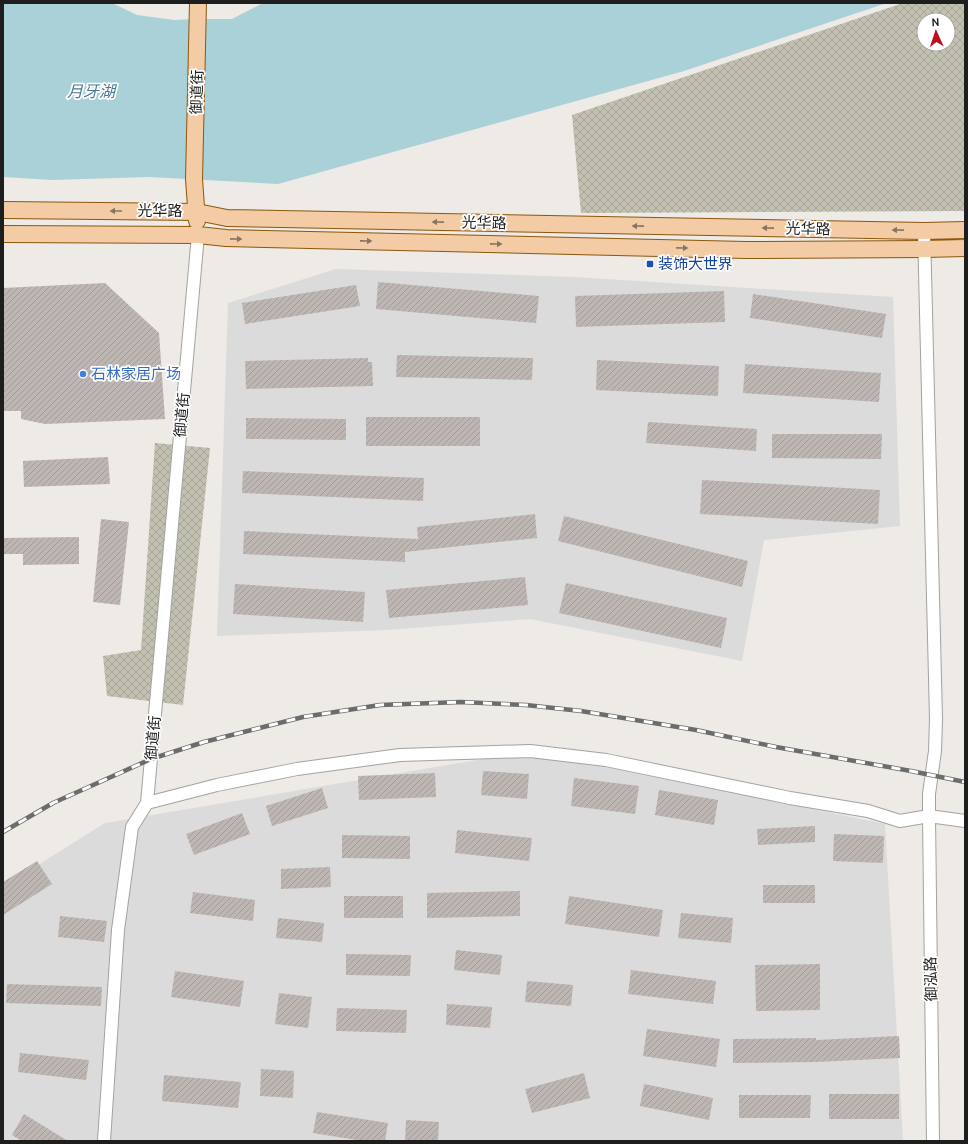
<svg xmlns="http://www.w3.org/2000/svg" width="968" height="1144" viewBox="0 0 968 1144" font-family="Cabin,'Noto Sans SC',sans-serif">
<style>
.residential{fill:#dcdbdb}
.construction{fill:url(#construction-cross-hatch);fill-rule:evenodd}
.water{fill:#aad1d8}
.building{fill:url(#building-hatch)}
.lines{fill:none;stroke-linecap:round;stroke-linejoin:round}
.minor-casing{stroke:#a2a2a2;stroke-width:14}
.major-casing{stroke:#8b570d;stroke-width:18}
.minor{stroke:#fff;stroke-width:12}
.major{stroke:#f3cba5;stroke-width:16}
.rail-casing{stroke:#6c6c6c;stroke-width:4.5}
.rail{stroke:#fff;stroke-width:3;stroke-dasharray:9;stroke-linecap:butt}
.oneway{fill:#887462}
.transit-dot{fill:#1a4fb4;stroke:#fff;stroke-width:1.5}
.shop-dot{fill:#3f7fe0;stroke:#fff;stroke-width:1.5}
.labels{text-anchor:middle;stroke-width:3.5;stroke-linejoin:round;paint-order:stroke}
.street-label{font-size:15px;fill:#1e1e1e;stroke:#fff}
.transit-label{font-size:15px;fill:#164399;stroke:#fff;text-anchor:start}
.shop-label{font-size:15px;fill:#366cbe;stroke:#fff;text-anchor:start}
.water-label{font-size:16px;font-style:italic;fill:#4c7896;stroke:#fff}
</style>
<defs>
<pattern id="construction-cross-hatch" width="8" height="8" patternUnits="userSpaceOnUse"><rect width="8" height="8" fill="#c2c1b1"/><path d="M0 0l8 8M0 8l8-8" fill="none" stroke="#a6a598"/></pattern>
<pattern id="building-hatch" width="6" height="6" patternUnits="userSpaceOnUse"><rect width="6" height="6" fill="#beb6b2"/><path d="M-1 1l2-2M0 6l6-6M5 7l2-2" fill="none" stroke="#a39c99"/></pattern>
</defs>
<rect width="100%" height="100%" fill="#eeeae5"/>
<path class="residential" d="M 336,269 L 574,277 L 893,297 L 900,526 L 764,540 L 742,661 L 530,619 L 387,630 L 217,636 L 228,303 Z
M 530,751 L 885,824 L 903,1141 L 3,1141 L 3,887 L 105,823 Z"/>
<path class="construction" d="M 903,3 L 965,3 L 965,211 L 581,213 L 572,115 ZM 924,20 L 948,20 L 948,44 L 924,44 Z
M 155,443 L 210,448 L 183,705 L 107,696 L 103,656 L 141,650 Z"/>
<path class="water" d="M 3,3 L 112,3 L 137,15 L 174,20 L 199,19 L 232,19 L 263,3 L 887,3 L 684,71 L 278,184 L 149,177 L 53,180 L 3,177 Z"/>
<path class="building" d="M 378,282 L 539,296 L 536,323 L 376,309 Z
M 105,283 L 159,333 L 165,419 L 45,424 L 21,419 L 21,411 L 3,411 L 3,288 Z
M 356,285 L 360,306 L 245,324 L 242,303 Z
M 724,291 L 725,322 L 576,327 L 575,296 Z
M 753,294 L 886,314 L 882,338 L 750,318 Z
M 397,355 L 533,358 L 532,380 L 396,377 Z
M 368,358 L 368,362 L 372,362 L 373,386 L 246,389 L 245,361 Z
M 597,360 L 719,366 L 718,396 L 596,390 Z
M 745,364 L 881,373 L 879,402 L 743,393 Z
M 366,417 L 480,417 L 480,446 L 366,446 Z
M 246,418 L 346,419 L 346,440 L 246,439 Z
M 648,422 L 757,429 L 756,451 L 646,443 Z
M 772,434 L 882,434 L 881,459 L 772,458 Z
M 108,457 L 110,484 L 24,487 L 23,461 Z
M 243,471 L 424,478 L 423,501 L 242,493 Z
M 702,480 L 880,490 L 878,524 L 700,514 Z
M 535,514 L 537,538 L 405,552 L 405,562 L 243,554 L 244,531 L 418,539 L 417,527 Z
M 564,516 L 748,561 L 742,587 L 558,541 Z
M 101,519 L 129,522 L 120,605 L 93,602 Z
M 79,537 L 79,564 L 23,565 L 23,554 L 3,554 L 3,538 Z
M 525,577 L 528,605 L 389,618 L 386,590 Z
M 566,583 L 727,618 L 721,648 L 559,613 Z
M 235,584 L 365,592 L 363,622 L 233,614 Z
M 483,771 L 529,774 L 527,799 L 481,795 Z
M 435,773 L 436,797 L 359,800 L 358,776 Z
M 574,778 L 639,786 L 635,814 L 571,806 Z
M 322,788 L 328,808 L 272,826 L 266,806 Z
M 659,790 L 718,800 L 714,825 L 655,815 Z
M 242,813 L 250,834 L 194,855 L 186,834 Z
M 815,826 L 815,842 L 758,845 L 757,829 Z
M 457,830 L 532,838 L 529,861 L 455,853 Z
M 834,834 L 884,836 L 883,863 L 833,861 Z
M 342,835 L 410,836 L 410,859 L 342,858 Z
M 37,861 L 52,884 L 3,915 L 3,882 Z
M 330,867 L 331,887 L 281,889 L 281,869 Z
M 763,885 L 815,885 L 815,903 L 763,903 Z
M 520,891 L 520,916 L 427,918 L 427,893 Z
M 193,892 L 255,900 L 253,921 L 190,913 Z
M 344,896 L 403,896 L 403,918 L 344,918 Z
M 569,896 L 663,910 L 659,937 L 565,924 Z
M 681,913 L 733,918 L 731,943 L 678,938 Z
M 60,916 L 107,921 L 104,942 L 58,937 Z
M 278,918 L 324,923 L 322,942 L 276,938 Z
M 456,950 L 502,955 L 500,975 L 454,970 Z
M 346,954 L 411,955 L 410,976 L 346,975 Z
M 820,964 L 820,1010 L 756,1011 L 755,965 Z
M 631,970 L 716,981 L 713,1004 L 628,994 Z
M 175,971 L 244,981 L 240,1007 L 171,997 Z
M 527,981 L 573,985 L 571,1006 L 525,1002 Z
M 7,984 L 102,987 L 101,1006 L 6,1003 Z
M 279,993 L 312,997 L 308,1028 L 275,1024 Z
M 447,1004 L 492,1007 L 490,1028 L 446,1025 Z
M 337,1008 L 407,1010 L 406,1033 L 336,1031 Z
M 647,1029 L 720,1039 L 716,1067 L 643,1056 Z
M 899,1036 L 900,1058 L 816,1062 L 733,1063 L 733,1039 L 816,1038 L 816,1040 Z
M 20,1053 L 89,1060 L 86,1080 L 18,1072 Z
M 261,1069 L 294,1071 L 293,1098 L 260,1096 Z
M 584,1073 L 590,1098 L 532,1113 L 525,1089 Z
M 164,1075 L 241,1082 L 238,1108 L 162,1101 Z
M 644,1084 L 713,1098 L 709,1120 L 640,1106 Z
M 829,1094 L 899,1094 L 899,1119 L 829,1119 Z
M 739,1095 L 811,1095 L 810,1118 L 739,1118 Z
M 317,1112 L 388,1123 L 385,1141 L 363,1141 L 313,1133 Z
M 24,1114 L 68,1141 L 22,1141 L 12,1135 Z
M 406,1120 L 439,1122 L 438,1141 L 405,1141 Z"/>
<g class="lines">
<g class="minor-casing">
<path id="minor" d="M 147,803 L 198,235
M 104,1141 L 118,930 L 132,827 L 147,803 L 217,785 L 297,769 L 400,755 L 530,751 L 606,760 L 790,798 L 868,811 L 900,821 L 929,816 L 929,794 L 935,751 L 936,719 L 924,231
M 933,1141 L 929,816 L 965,821"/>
</g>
<g class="major-casing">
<path id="major" d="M 3,210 L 197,212 L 227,218 L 924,231 L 965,230
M 197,221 L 194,179 L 198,3
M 3,234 L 198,235 L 226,238 L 746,250 L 925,249 L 965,248"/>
</g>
<use href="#minor" class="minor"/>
<use href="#major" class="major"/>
<g class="rail-casing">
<path id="rail" d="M 3,832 L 53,803 L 151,759 L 204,742 L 303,717 L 380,705 L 461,702 L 526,705 L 581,711 L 696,730 L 776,747 L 911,771 L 965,782"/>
</g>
<use href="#rail" class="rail"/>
</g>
<defs><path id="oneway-solid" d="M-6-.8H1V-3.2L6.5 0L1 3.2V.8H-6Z"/></defs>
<g class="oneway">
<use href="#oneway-solid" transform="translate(116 211) rotate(-180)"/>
<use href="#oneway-solid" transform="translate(438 222) rotate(-179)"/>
<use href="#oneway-solid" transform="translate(638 226) rotate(-179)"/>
<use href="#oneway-solid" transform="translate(768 228) rotate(-179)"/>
<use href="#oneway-solid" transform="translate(898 230) rotate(-179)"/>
<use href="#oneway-solid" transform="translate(236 239) rotate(1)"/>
<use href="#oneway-solid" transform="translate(366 241) rotate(1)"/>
<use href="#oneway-solid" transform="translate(496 244) rotate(1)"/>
<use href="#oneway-solid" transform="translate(682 248) rotate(1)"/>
</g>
<rect class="transit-dot" x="646" y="260" width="8" height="8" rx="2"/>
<circle class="shop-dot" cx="83" cy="374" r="4"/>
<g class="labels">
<g class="street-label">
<text transform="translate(197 92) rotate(-88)" y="5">御道街</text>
<text x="160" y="216">光华路</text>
<text transform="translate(484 223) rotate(1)" y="5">光华路</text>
<text transform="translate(808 229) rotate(1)" y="5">光华路</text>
<text transform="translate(182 415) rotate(-85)" y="5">御道街</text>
<text transform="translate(153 738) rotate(-85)" y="5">御道街</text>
<text transform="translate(931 979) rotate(-91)" y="5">御泓路</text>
</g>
<g class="transit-label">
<text x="658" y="269">装饰大世界</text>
</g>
<g class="shop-label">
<text x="91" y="379">石林家居广场</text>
</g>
<g class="water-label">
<text x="91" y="97">月牙湖</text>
</g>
</g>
<rect width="968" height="1144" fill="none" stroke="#1e1e1e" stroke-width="8"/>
<g transform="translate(936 32) rotate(357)"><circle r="19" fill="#ffffff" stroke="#a5a5a5"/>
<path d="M0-3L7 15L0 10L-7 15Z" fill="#ba1220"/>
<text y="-6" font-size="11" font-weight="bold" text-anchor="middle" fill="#1e1e1e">N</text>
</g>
</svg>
